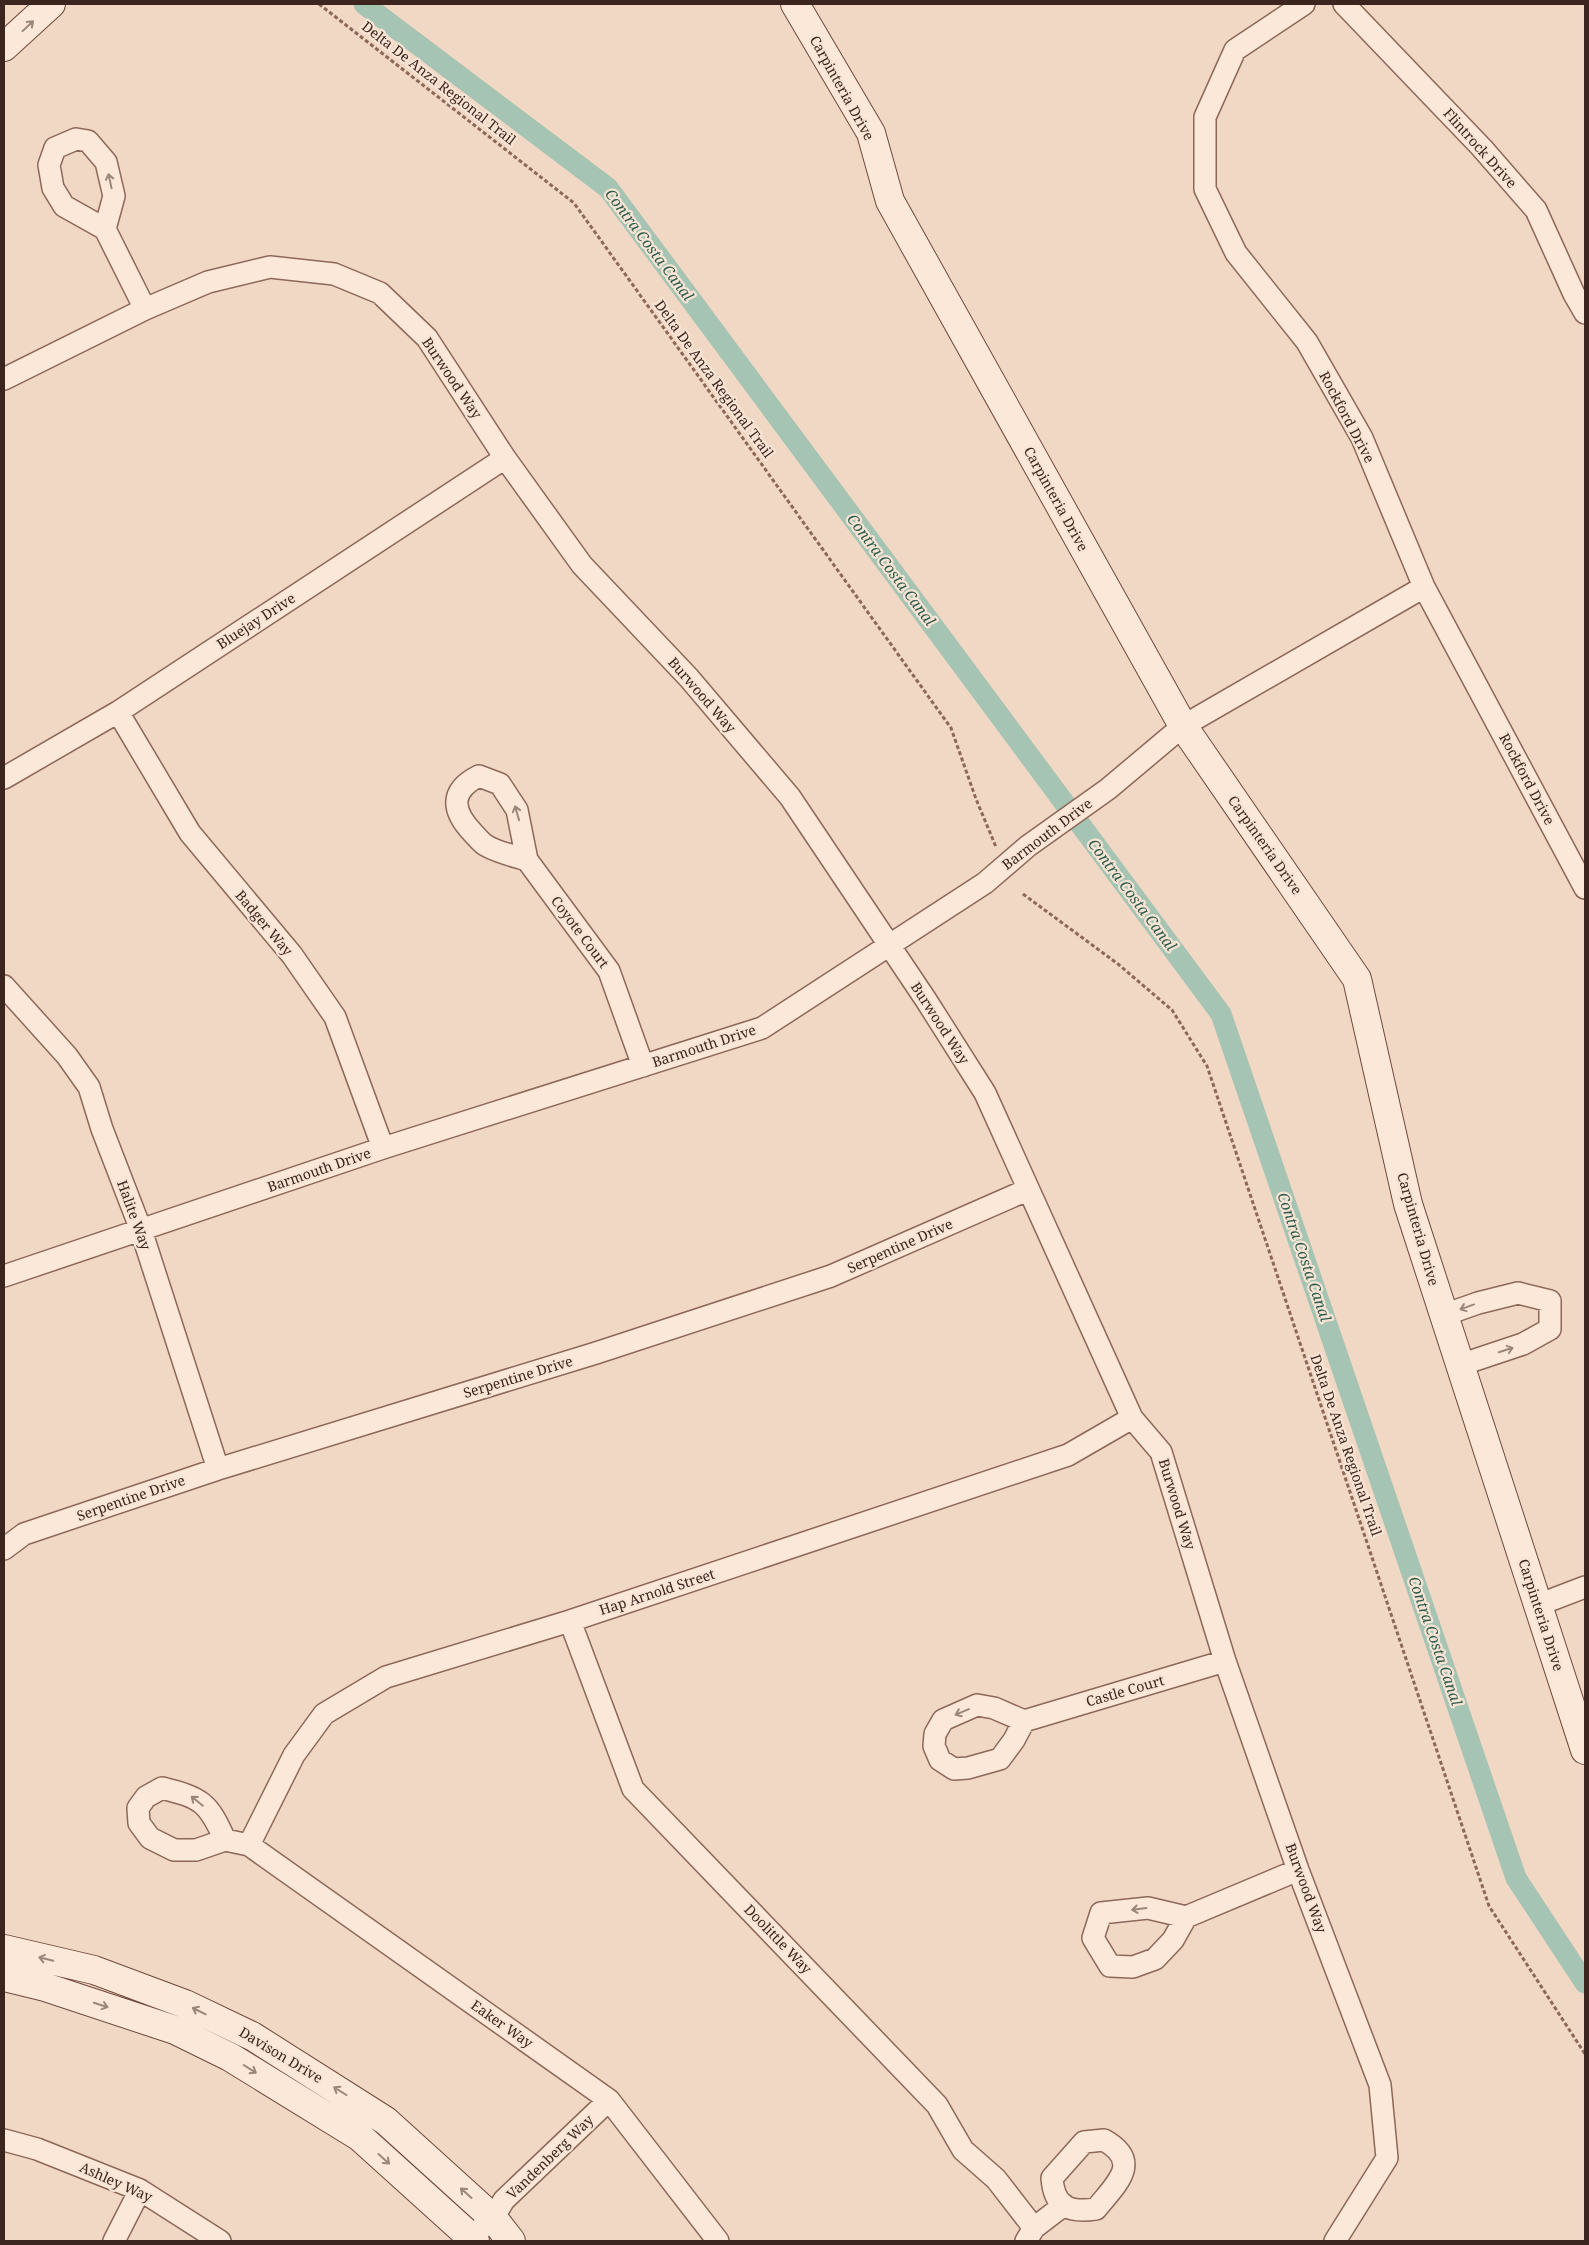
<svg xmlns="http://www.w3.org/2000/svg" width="1589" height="2245" viewBox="0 0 1589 2245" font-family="'Noto Serif',serif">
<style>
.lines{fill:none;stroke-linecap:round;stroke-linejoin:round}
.canal{stroke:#a6c4b3;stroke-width:21}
.street-casing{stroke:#8d6859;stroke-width:24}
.secondary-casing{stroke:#6f493c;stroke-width:30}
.path{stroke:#8d6859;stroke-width:3;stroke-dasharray:4 2.5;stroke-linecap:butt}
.street{stroke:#fbe8d8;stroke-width:21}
.secondary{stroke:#fbe8d8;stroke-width:28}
.oneway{stroke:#9c867b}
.labels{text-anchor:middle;stroke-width:4.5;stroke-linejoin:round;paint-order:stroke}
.street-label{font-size:14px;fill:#3c251e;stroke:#f8e4d4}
.water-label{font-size:15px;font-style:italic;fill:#2c5c4d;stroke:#f8e4d4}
</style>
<rect width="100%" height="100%" fill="#f1d8c4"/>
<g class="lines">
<path class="canal" d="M 364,4 L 608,188 L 1221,1014 L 1516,1878 L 1585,1983"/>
<g class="street-casing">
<path id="street" d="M 1304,4 L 1235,50 L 1205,117 L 1205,189 L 1236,253 L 1307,342 L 1362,438 L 1424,587 L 1585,888
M 1344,4 L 1482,148 L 1536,210 L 1574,294 L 1585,313
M 105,229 L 114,196 L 106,162 L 88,141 L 76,139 L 55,148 L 49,165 L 53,188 L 64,206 L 105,229 L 145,309
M 4,379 L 145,309 L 208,282 L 270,267 L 334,274 L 380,293 L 427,338 L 505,458 L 582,565 L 689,678 L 790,797 L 926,1000 L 985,1093 L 1132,1418 L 1161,1452 L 1225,1661 L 1298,1870 L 1380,2085 L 1387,2158 L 1335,2241
M 118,712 L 190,833 L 292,955 L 335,1017 L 383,1148
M 4,778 L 118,712 L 505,458
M 527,860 C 515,856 499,853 487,846 C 482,844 477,837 473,833 C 452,811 449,791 479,776 L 500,784 L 517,810 L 527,860 L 609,971 L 643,1066
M 4,986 L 67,1056 L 89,1087 L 102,1129 L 141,1230 L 218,1469
M 4,1276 L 383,1148 L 762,1028 L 985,883 L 1028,846 L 1108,789 L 1183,726 L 1424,587
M 1444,1315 L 1478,1303 L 1518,1293 L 1550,1301 L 1550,1329 L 1523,1344 L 1460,1365
M 4,1549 L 24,1534 L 218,1469 L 596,1353 L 831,1276 L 1027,1190
M 1538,1605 L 1585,1587
M 570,1621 L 633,1789 L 937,2105 L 963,2150 L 996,2179 L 1034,2228
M 1024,1721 L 1014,1740 L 1000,1759 L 968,1768 L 954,1769 L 940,1760 L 934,1746 L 935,1734 L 943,1720 L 977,1705 L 994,1708 L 1024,1721 L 1225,1661
M 225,1840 C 208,1802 202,1798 162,1788 L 146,1797 L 138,1808 L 139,1823 L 150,1838 L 174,1850 L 196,1850 L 225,1840 L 249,1845 L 609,2100 L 718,2241
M 249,1845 L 294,1755 L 324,1714 L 386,1677 L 570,1621 L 1068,1455 L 1132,1418
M 1186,1917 L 1148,1908 L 1101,1913 L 1093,1938 L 1110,1966 L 1133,1967 L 1155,1959 L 1173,1940 L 1186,1917 L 1298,1870
M 4,2140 L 37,2149 L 140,2190 L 220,2241
M 1104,2140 C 1143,2162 1116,2184 1096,2209 C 1069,2213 1054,2207 1052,2178 L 1084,2142 Z
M 471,2237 L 493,2218 L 504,2200 L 609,2100
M 114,2241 L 140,2190
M 1026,2241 L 1034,2228 L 1064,2205"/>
</g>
<g class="secondary-casing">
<path id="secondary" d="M 795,4 L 871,133 L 890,201 L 1183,726 L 1357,979 L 1408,1204 L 1585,1750
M 4,47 L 51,4
M 4,1949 L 94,1970 L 185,2004 L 252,2036 L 386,2121 L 493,2218 L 511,2241
M 4,1977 L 45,1987 L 175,2030 L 230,2057 L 360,2137 L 475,2241"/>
</g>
<path class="path" d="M 319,4 L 574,203 L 951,728 L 976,799 L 996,847
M 1023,894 L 1118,964 L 1172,1010 L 1207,1066 L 1489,1906 L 1585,2054"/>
<use href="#street" class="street"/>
<use href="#secondary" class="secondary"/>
</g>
<defs><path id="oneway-shaft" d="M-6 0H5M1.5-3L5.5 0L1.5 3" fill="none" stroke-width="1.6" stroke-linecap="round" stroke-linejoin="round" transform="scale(1.25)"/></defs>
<g class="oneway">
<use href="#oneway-shaft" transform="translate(28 26) rotate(-43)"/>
<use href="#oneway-shaft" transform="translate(110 181) rotate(-102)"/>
<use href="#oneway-shaft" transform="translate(517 813) rotate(-106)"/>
<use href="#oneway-shaft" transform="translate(1467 1307) rotate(160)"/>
<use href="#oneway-shaft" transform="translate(1506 1350) rotate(-18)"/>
<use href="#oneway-shaft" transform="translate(962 1712) rotate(157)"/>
<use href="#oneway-shaft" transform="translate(197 1801) rotate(-141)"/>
<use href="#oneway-shaft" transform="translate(1139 1909) rotate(173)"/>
<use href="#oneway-shaft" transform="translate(46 1959) rotate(-167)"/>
<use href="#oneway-shaft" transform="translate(101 2005) rotate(18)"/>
<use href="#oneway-shaft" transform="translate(199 2011) rotate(-154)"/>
<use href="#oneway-shaft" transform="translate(250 2069) rotate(32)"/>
<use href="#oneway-shaft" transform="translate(340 2091) rotate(-148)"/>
<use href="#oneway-shaft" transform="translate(384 2159) rotate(42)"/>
<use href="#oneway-shaft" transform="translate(466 2193) rotate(-138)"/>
</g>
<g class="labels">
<g class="street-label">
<text transform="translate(439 83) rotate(38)" y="5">Delta De Anza Regional Trail</text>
<text transform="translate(842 88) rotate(61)" y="5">Carpinteria Drive</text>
<text transform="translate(1480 148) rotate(48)" y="5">Flintrock Drive</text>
<text transform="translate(452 378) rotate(56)" y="5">Burwood Way</text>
<text transform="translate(714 379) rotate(54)" y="5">Delta De Anza Regional Trail</text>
<text transform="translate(1347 417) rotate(62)" y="5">Rockford Drive</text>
<text transform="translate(1056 499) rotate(61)" y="5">Carpinteria Drive</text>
<text transform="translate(256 621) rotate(-33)" y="5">Bluejay Drive</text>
<text transform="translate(702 695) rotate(49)" y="5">Burwood Way</text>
<text transform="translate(1527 779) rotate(62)" y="5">Rockford Drive</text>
<text transform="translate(1047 834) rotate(-37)" y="5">Barmouth Drive</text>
<text transform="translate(1265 845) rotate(55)" y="5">Carpinteria Drive</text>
<text transform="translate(264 923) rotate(50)" y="5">Badger Way</text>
<text transform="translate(580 932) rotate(53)" y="5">Coyote Court</text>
<text transform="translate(940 1023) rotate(57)" y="5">Burwood Way</text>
<text transform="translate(704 1046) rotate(-18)" y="5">Barmouth Drive</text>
<text transform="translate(319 1170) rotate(-19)" y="5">Barmouth Drive</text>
<text transform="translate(134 1215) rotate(70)" y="5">Halite Way</text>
<text transform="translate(1418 1229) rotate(74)" y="5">Carpinteria Drive</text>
<text transform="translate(900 1246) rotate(-24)" y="5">Serpentine Drive</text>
<text transform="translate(518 1377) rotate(-17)" y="5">Serpentine Drive</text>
<text transform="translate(1346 1445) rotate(71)" y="5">Delta De Anza Regional Trail</text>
<text transform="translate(131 1498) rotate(-19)" y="5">Serpentine Drive</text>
<text transform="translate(1177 1504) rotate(73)" y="5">Burwood Way</text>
<text transform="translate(657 1592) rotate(-18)" y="5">Hap Arnold Street</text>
<text transform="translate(1541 1615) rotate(72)" y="5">Carpinteria Drive</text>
<text transform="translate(1125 1691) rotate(-16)" y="5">Castle Court</text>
<text transform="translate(1306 1888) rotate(70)" y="5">Burwood Way</text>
<text transform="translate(778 1939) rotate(46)" y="5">Doolittle Way</text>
<text transform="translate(502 2024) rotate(35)" y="5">Eaker Way</text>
<text transform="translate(281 2055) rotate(31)" y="5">Davison Drive</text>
<text transform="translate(550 2157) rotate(-44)" y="5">Vandenberg Way</text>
<text transform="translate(116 2182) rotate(24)" y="5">Ashley Way</text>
</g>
<g class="water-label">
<text transform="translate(649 245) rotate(53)" y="5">Contra Costa Canal</text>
<text transform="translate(891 570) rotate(53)" y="5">Contra Costa Canal</text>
<text transform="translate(1132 895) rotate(53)" y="5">Contra Costa Canal</text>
<text transform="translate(1304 1257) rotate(71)" y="5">Contra Costa Canal</text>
<text transform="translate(1435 1641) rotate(71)" y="5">Contra Costa Canal</text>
</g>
</g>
<rect width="1589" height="2245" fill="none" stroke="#3c251e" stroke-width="10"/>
</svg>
